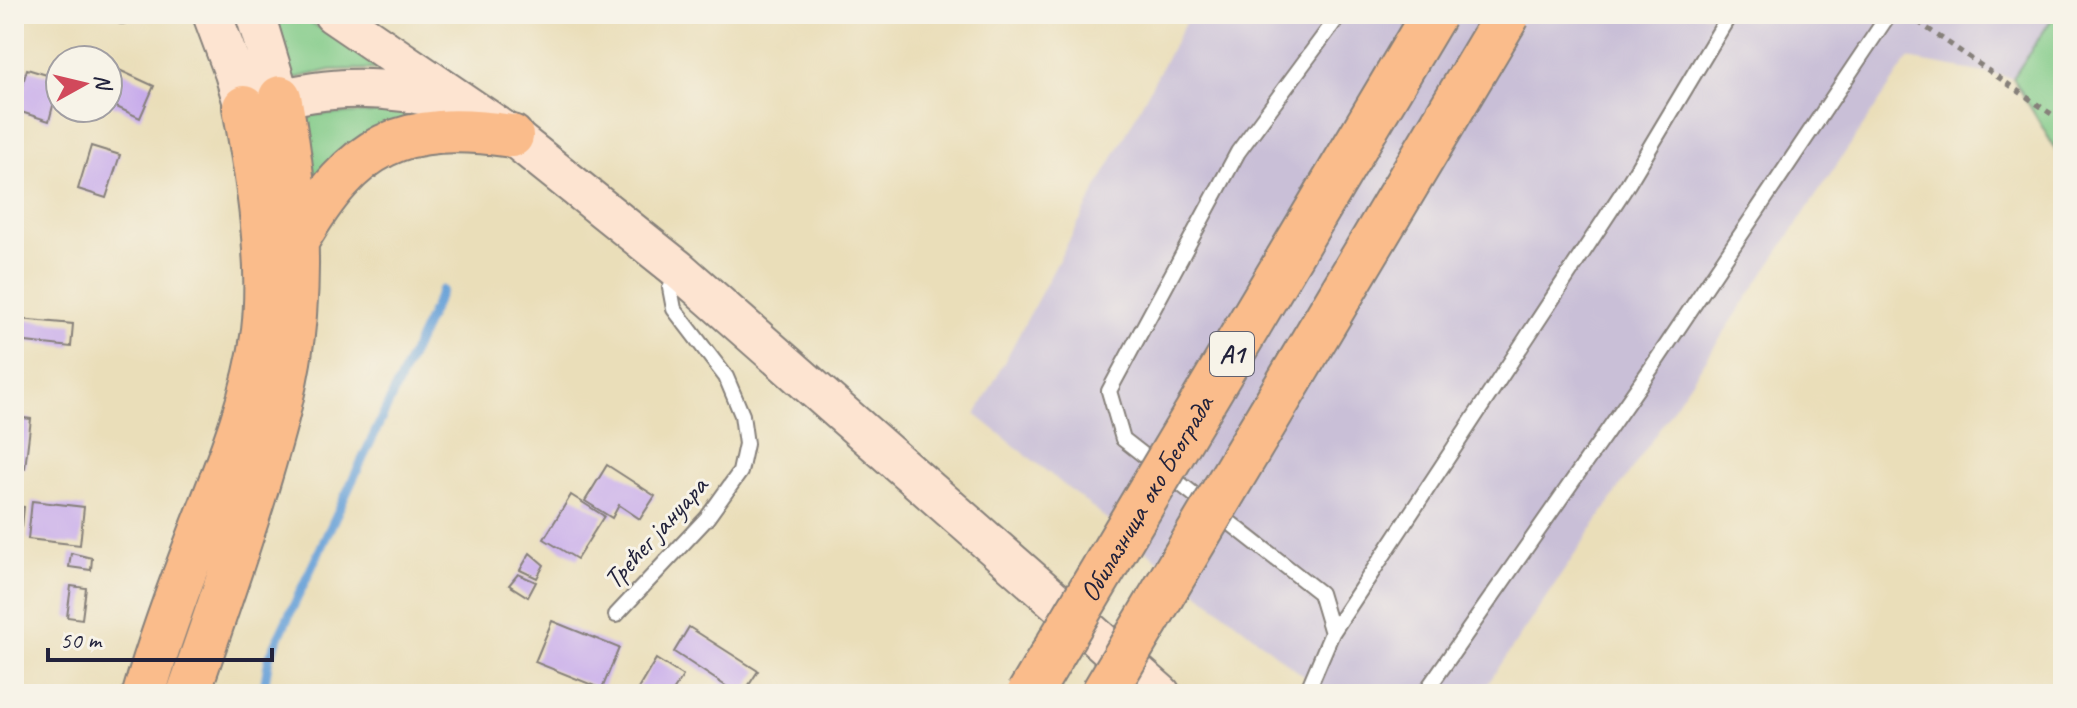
<svg xmlns="http://www.w3.org/2000/svg" width="2077" height="708" viewBox="0 0 2077 708" font-family="Caveat,sans-serif">
<style>
.industrial{fill:#c9bfd7}
.green{fill:#82cb88;stroke:#527662;stroke-width:2}
.lines{fill:none;stroke-linecap:round;stroke-linejoin:round}
.stream{stroke:#69a2d8;stroke-width:9}
.building{fill:#c8aceb}
.lane-casing{stroke:#86807a;stroke-width:18}
.secondary-casing{stroke:#86807a;stroke-width:42}
.primary-casing{stroke:#86807a;stroke-width:46}
.path{stroke:#86807a;stroke-width:5;stroke-dasharray:6 6;stroke-linecap:butt}
.lane{stroke:#fff;stroke-width:14}
.secondary{stroke:#fde4d1;stroke-width:38}
.primary{stroke:#fabc8b;stroke-width:42}
.highway-bridge-casing{stroke:#86807a;stroke-width:48;stroke-linecap:butt}
.highway-bridge{stroke:#fabc8b;stroke-width:44}
.labels{text-anchor:middle;stroke-width:6;stroke-linejoin:round;paint-order:stroke}
.shield{fill:#f7f3e8;stroke:#62616f;stroke-width:2}
.shield-label{font-size:26px;font-weight:bold;fill:#22223b}
.street-label{font-size:28px;fill:#22223b;stroke:#f7f3e8}
</style>
<rect width="100%" height="100%" fill="#f7f3e8"/>
<filter id="ink" filterUnits="userSpaceOnUse"><feTurbulence type="fractalNoise" baseFrequency=".0125" numOctaves="2"/><feDisplacementMap in="SourceGraphic" scale="16" xChannelSelector="R" yChannelSelector="G"/><feConvolveMatrix kernelMatrix="1 2 1 2 8 2 1 2 1" color-interpolation-filters="sRGB"/></filter>
<filter id="wash" filterUnits="userSpaceOnUse"><feTurbulence type="fractalNoise" baseFrequency=".006" numOctaves="4" result="noise"/><feDisplacementMap in="SourceGraphic" scale="32" xChannelSelector="R" yChannelSelector="G"/><feGaussianBlur stdDeviation="1.8" result="paint"/><feColorMatrix in="noise" values="0 0 0 0 0 0 0 0 0 0 0 0 0 0 0 0 0 1.4 0 .05"/><feComposite in="paint" operator="in"/></filter>
<g filter="url(#wash)">
<rect width="100%" height="100%" fill="#eadeb9"/>
<path class="industrial" d="M 1190,14 L 2055,14 L 2013,78 L 1908,59 L 1481,694 L 1326,694 L 976,415 Z"/>
<path class="green" d="M 261,14 L 298,14 L 384,69 L 331,70 L 288,80 Z
M 2055,14 L 2063,14 L 2063,162 L 2013,78 Z
M 399,112 L 433,116 L 302,205 L 291,115 Z"/>
<g class="lines">
<path class="stream" d="M 263,694 L 269,658 L 442,290"/>
</g>
<g id="blocks">
<path class="building" d="M 27,69 L 60,79 L 49,121 L 15,110 Z
M 117,69 L 154,86 L 140,118 L 108,103 L 108,90 Z
M 91,146 L 120,155 L 106,198 L 78,189 Z
M 19,319 L 73,324 L 71,347 L 17,341 Z
M 14,417 L 31,419 L 25,468 L 14,466 Z
M 607,465 L 655,496 L 640,519 L 619,505 L 612,518 L 585,501 Z
M 571,495 L 604,516 L 577,559 L 544,539 Z
M 32,501 L 84,507 L 80,545 L 28,539 Z
M 14,506 L 24,507 L 22,527 L 14,526 Z
M 71,553 L 92,558 L 91,570 L 69,567 Z
M 530,553 L 544,565 L 537,578 L 520,570 Z
M 518,574 L 536,582 L 528,597 L 509,585 Z
M 71,586 L 86,588 L 82,619 L 67,617 Z
M 552,621 L 619,648 L 602,689 L 535,662 Z
M 689,627 L 758,671 L 743,694 L 738,694 L 674,652 Z
M 656,659 L 683,676 L 671,694 L 635,694 Z"/>
</g>
</g>
<g filter="url(#ink)">
<use href="#blocks" fill-opacity="0" stroke="#86807a" stroke-width="2"/>
<g class="lines">
<g class="lane-casing">
<path id="lane" d="M 119,14 L 122,16
M 616,615 L 707,518 L 740,472 L 746,444 L 742,415 L 726,377 L 674,309 L 670,288 L 676,273
M 1332,633 L 1320,593 L 1123,439 L 1109,391 L 1238,152 L 1340,14
M 1306,694 L 1332,633 L 1628,184 L 1730,14
M 1424,694 L 1652,367 L 1889,14"/>
</g>
<g class="secondary-casing">
<path id="secondary" d="M 212,14 L 234,73 L 244,107 C 320,87 370,81 448,101
M 255,14 L 280,97
M 333,14 L 512,136 L 678,269 L 1161,694"/>
</g>
<g class="primary-casing">
<path id="primary" d="M 298,240 C 354,143 401,120 512,136
M 144,694 C 160,638 181,582 202,528 C 227,464 254,399 263,331 C 271,261 257,176 244,107
M 188,694 C 210,631 232,568 252,504 C 271,442 290,380 295,315 C 301,241 294,170 280,97"/>
</g>
<path class="path" d="M 1908,15 L 2063,122"/>
<use href="#lane" class="lane"/>
<use href="#secondary" class="secondary"/>
<use href="#primary" class="primary"/>
<g class="highway-bridge-casing">
<g id="highway-bridge">
<path id="s1" d="M 1029,694 L 1434,14"/>
<path d="M 1103,694 L 1508,14"/>
</g>
</g>
<use href="#highway-bridge" class="highway-bridge"/>
</g>
</g>
<g class="labels">
<rect class="shield" x="1210" y="332" width="44" height="44" rx="6"/>
<g class="shield-label">
<text x="1232" y="363">A1</text>
</g>
<g class="street-label">
<text dy="10" stroke="none"><textPath href="#s1" startOffset="228">Обилазница око Београда</textPath></text>
<text transform="translate(655 532) rotate(-48)" y="10">Трећег јануара</text>
</g>
</g>
<rect width="2077" height="708" fill="none" stroke="#f7f3e8" stroke-width="48"/>
<g transform="translate(84 84) rotate(82)"><circle r="38" fill="#f7f3e8" stroke="#a29fa3" stroke-width="2"/>
<path d="M0-6L14 30L0 20L-14 30Z" fill="#d1495b"/>
<text y="-12" font-size="22" font-weight="bold" text-anchor="middle" fill="#22223b">N</text>
</g>
<path d="M48 648v12h224v-12" fill="none" stroke="#22223b" stroke-width="4"/>
<text x="60" y="648" font-size="24" fill="#22223b" stroke="#f7f3e8" stroke-width="6" paint-order="stroke">50 m</text>
</svg>
